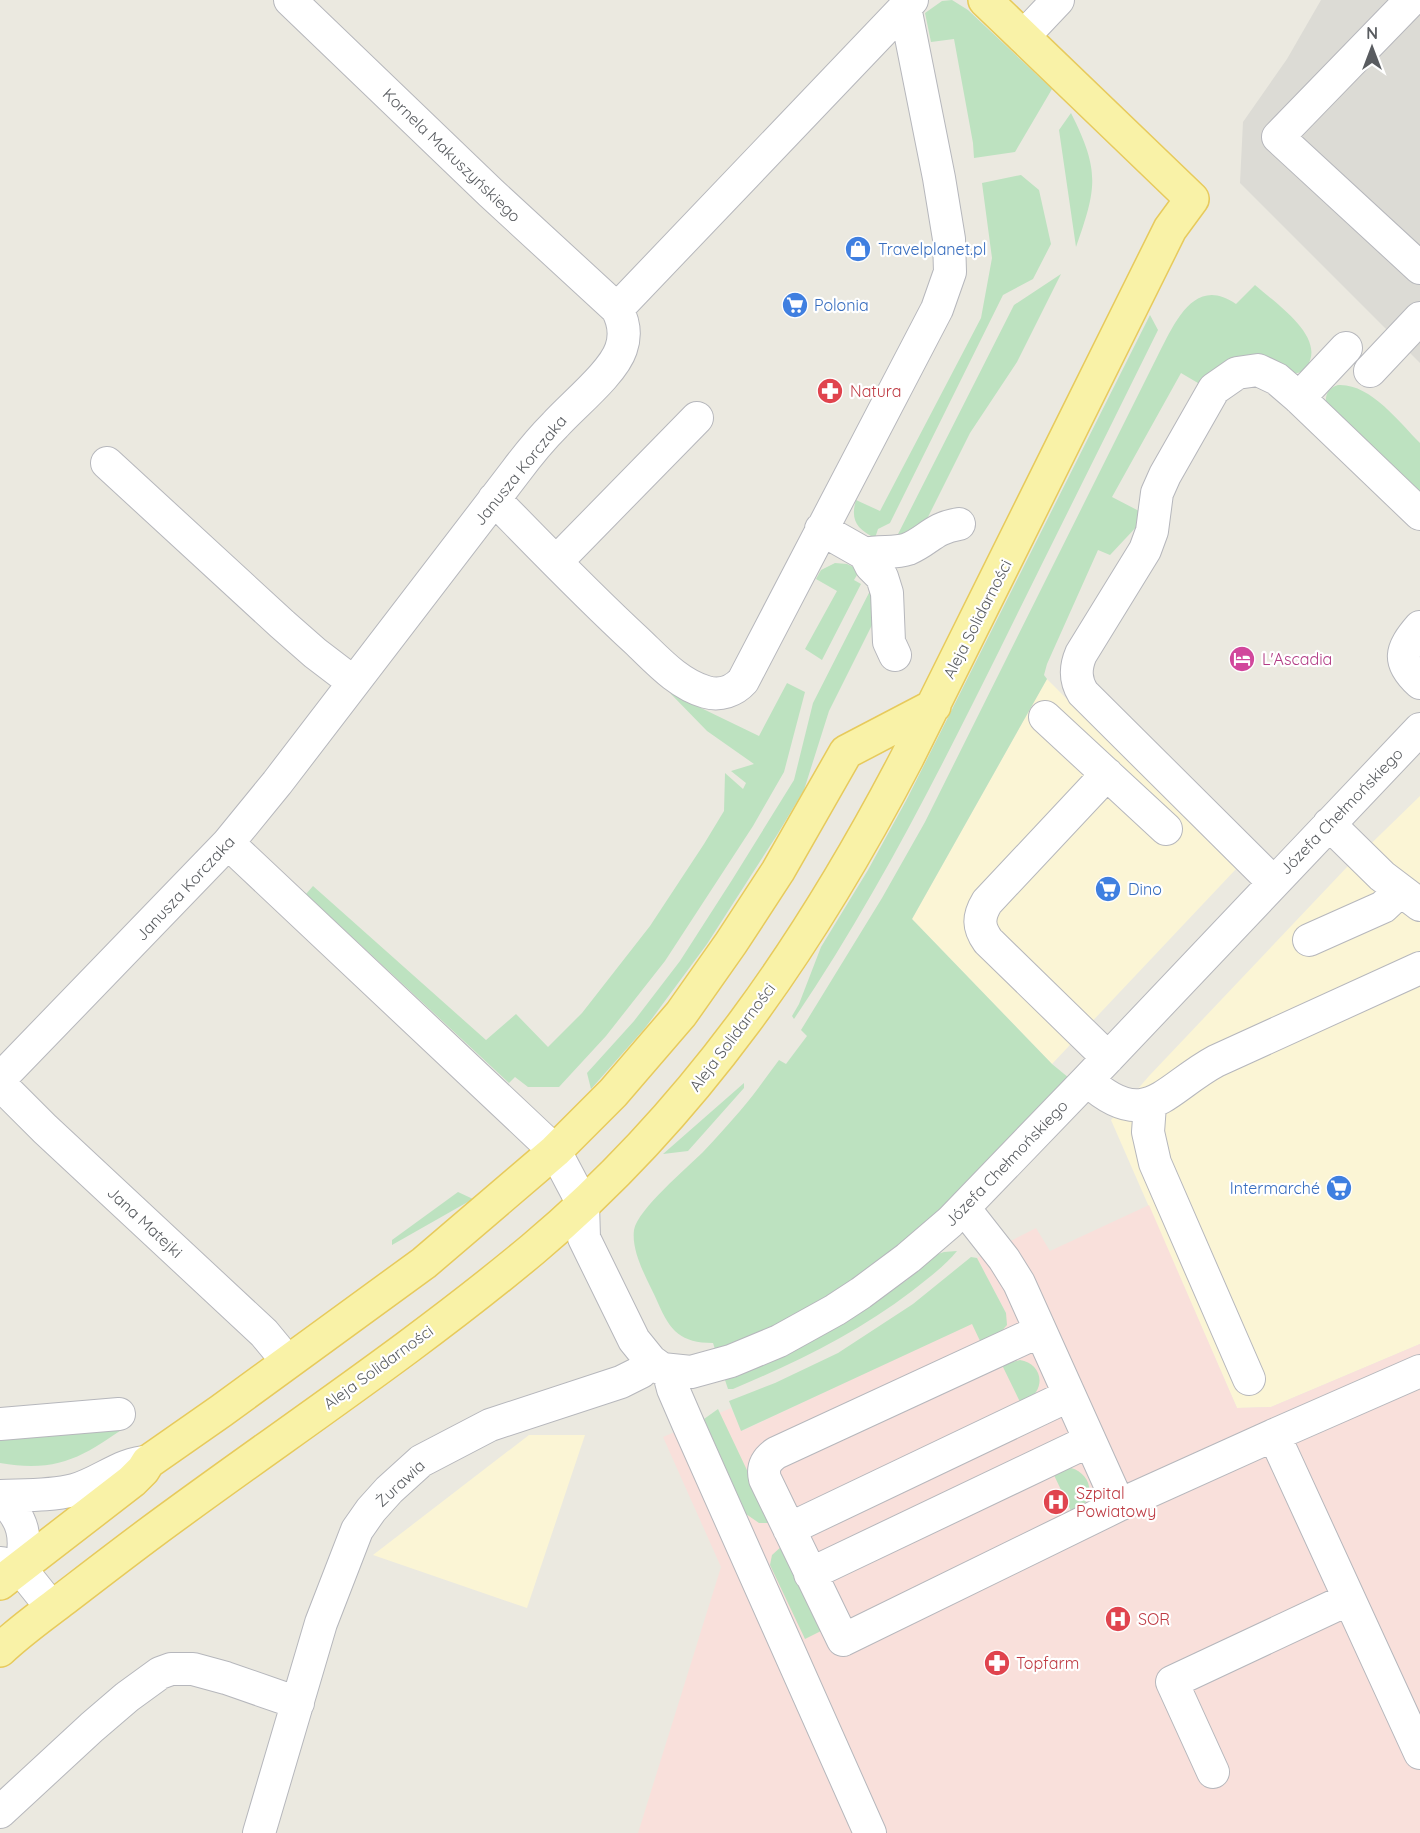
<svg xmlns="http://www.w3.org/2000/svg" width="1420" height="1833" viewBox="0 0 1420 1833" font-family="Quicksand,sans-serif">
<style>
.commercial{fill:#fbf5d5}
.industrial{fill:#dcdbd5}
.medical{fill:#f9e0db}
.green{fill:#bde2c0}
.lines{fill:none;stroke-linecap:round;stroke-linejoin:round}
.minor-casing{stroke:#b6b7bc;stroke-width:34}
.major-casing{stroke:#e7ca5c;stroke-width:36}
.minor{stroke:#fff;stroke-width:32}
.major{stroke:#f9f2a7;stroke-width:33}
.labels{text-anchor:middle;stroke-width:4.5;stroke-linejoin:round;paint-order:stroke}
.street-label{font-size:16px;fill:#595c60;stroke:#fff}
.shop-label{font-size:16px;fill:#366cbe;stroke:#fff;text-anchor:start}
.health-label{font-size:16px;fill:#be3a42;stroke:#fff;text-anchor:start}
.hotel-label{font-size:16px;fill:#b23c85;stroke:#fff;text-anchor:start}
</style>
<rect width="100%" height="100%" fill="#ebe9e0"/>
<path class="commercial" d="M 1047,679 L 1236,869 L 1052,1064 L 912,919 Z
M 1420,796 L 1420,1344 L 1271,1407 L 1237,1408 L 1111,1120 L 1149,1076 L 1348,866 Z
M 529,1435 L 585,1435 L 527,1608 L 373,1555 Z"/>
<path class="industrial" d="M 1321,0 L 1420,0 L 1420,363 L 1240,183 L 1243,122 L 1287,59 Z"/>
<path class="medical" d="M 1149,1205 L 1237,1408 L 1271,1407 L 1420,1344 L 1420,1833 L 638,1833 L 721,1567 L 663,1437 L 731,1408 L 742,1431 L 972,1323 L 1006,1313 L 977,1258 L 1036,1228 L 1050,1251 Z"/>
<path class="green" d="M 952,0 L 968,10 L 1052,89 L 1015,152 L 974,158 L 973,143 L 954,39 L 931,42 L 925,13 L 942,1 Z
M 1071,113 C 1100,171 1097,187 1076,247 L 1059,130 Z
M 1021,175 L 1039,190 L 1051,244 L 1033,279 L 1003,295 L 890,523 L 878,529 L 875,538 C 857,529 850,520 856,500 L 880,511 L 981,318 L 992,258 L 982,183 Z
M 1061,274 L 1017,362 L 970,433 L 923,527 L 894,542 L 1014,305 Z
M 1255,285 C 1274,302 1327,337 1307,366 C 1303,372 1299,374 1291,373 L 1203,386 L 1181,373 L 1112,497 L 1139,511 L 1140,523 L 1110,555 L 1098,550 L 1047,664 L 1044,675 L 1047,679 L 912,919 L 1052,1064 L 1069,1078 L 942,1211 L 855,1281 L 769,1329 L 723,1348 L 715,1349 L 713,1343 C 681,1343 670,1331 658,1303 C 649,1282 631,1254 634,1230 C 638,1209 687,1168 703,1152 C 716,1138 728,1125 740,1111 C 754,1095 766,1077 779,1060 L 786,1064 L 807,1036 L 801,1030 L 882,898 L 925,822 L 1159,353 C 1175,322 1195,275 1236,304 Z
M 1150,315 L 1158,330 C 1106,436 1053,541 1001,647 C 938,774 874,901 794,1019 L 792,1016 L 799,1004 L 821,947 L 868,870 L 907,799 Z
M 1338,385 C 1370,383 1399,422 1420,443 L 1420,495 L 1326,406 C 1325,395 1327,389 1338,385 Z
M 835,563 L 847,564 L 860,570 L 854,580 L 861,584 L 822,660 L 805,649 L 837,591 L 816,579 L 821,570 Z
M 874,583 L 877,615 L 829,711 L 804,790 L 777,835 L 707,944 L 645,1028 L 591,1089 L 587,1073 L 634,1021 L 680,961 L 732,880 L 794,780 L 813,703 Z
M 787,683 L 805,692 L 784,772 L 753,826 L 665,961 L 606,1036 L 559,1087 L 528,1087 L 515,1077 L 509,1083 L 306,894 L 313,886 L 486,1040 L 516,1014 L 548,1047 L 582,1013 L 650,926 L 704,844 L 724,811 L 725,773 L 743,789 L 746,783 L 731,771 L 754,764 L 707,731 L 670,693 L 759,736 Z
M 744,1083 L 744,1088 L 688,1151 L 663,1154 Z
M 458,1192 L 473,1199 L 392,1245 L 392,1240 Z
M 957,1251 C 945,1266 927,1279 912,1291 C 857,1333 797,1362 733,1389 L 728,1389 L 725,1380 L 780,1357 L 834,1329 L 907,1280 L 938,1254 L 944,1252 Z
M 971,1257 L 977,1258 L 1006,1313 L 1007,1325 L 999,1334 L 981,1343 L 972,1324 L 741,1431 L 729,1401 L 775,1383 L 838,1353 L 913,1304 Z
M 1020,1360 C 1036,1362 1045,1378 1036,1392 C 1032,1398 1026,1401 1021,1404 L 1002,1365 Z
M 718,1409 L 772,1523 L 759,1523 L 746,1514 L 704,1419 Z
M 134,1421 C 87,1454 61,1474 0,1463 L 0,1435 Z
M 1071,1468 C 1087,1472 1096,1491 1084,1504 C 1081,1508 1076,1509 1071,1511 L 1053,1473 Z
M 783,1545 L 823,1630 L 805,1639 L 770,1565 L 772,1555 Z"/>
<g class="lines">
<g class="minor-casing">
<path id="minor" d="M 1411,0 L 1278,137 L 1420,268
M 1023,37 L 1058,0
M 617,309 L 912,0
M 1370,371 L 1420,318
M 1299,398 L 1346,348
M 107,463 L 282,624 L 315,653 L 353,682
M 494,499 C 541,547 588,596 637,641 C 657,660 678,684 706,692 C 720,696 734,691 743,681 L 937,309 L 950,272 L 949,239 L 939,178 L 905,7
M 821,529 L 865,554 L 871,566 L 882,577 L 887,593 L 889,642 L 895,655
M 865,554 C 880,550 894,554 908,549 C 929,540 933,528 959,524
M 556,562 L 697,418
M 1420,627 C 1400,650 1397,662 1420,683
M 1045,717 L 1166,829
M 1107,774 L 987,902 C 978,917 978,927 988,941 L 1108,1058
M 1329,824 L 1382,876 L 1420,905
M 228,843 L 555,1151 L 583,1204 L 584,1238 L 634,1340 L 651,1361 L 662,1369 L 691,1372 L 731,1361 L 779,1341 L 835,1310 L 861,1293 L 908,1258 L 950,1222 L 1087,1080 L 1420,729
M 1273,882 L 1083,693 C 1075,680 1075,668 1081,654 L 1145,550 L 1152,531 L 1157,493 L 1165,475 L 1214,389 L 1237,373 L 1258,370 L 1277,379 L 1299,398 L 1420,514
M 1309,940 L 1383,907 L 1400,891
M 0,1079 L 228,843 L 277,783 L 516,471 C 528,455 541,439 555,425 C 573,405 613,373 621,349 C 626,335 624,322 617,309 L 491,193 L 290,0
M 1087,1080 C 1146,1134 1164,1089 1216,1061 L 1420,968
M 0,1084 L 45,1129 L 264,1333 L 288,1362
M 1150,1105 L 1148,1132 L 1155,1163 L 1249,1379
M 964,1208 L 1004,1259 L 1019,1283 L 1119,1505
M 1040,1331 L 776,1453 C 766,1460 762,1467 765,1479 L 843,1640 L 1119,1505 L 1274,1435 L 1420,1753
M 668,1370 L 673,1389 L 689,1426 L 870,1833
M 0,1424 L 119,1414
M 1274,1435 L 1420,1371
M 0,1496 C 25,1495 50,1496 74,1490 C 100,1483 122,1462 148,1462
M 0,1498 C 24,1517 28,1539 20,1568
M 789,1529 L 1068,1396
M 1,1563 L 20,1568 L 52,1608
M 810,1574 L 1089,1441
M 1213,1772 L 1172,1682 L 1349,1599
M 0,1812 L 92,1727 L 127,1697 L 160,1673 L 171,1669 L 193,1669 L 226,1678 L 298,1703
M 259,1833 L 321,1623 L 357,1530 L 371,1510 L 389,1490 L 421,1461 L 490,1425 L 621,1382 L 641,1372 L 651,1361"/>
</g>
<g class="major-casing">
<path id="major" d="M 0,1583 L 132,1481 L 143,1470 L 148,1462 L 221,1411 L 424,1263 L 555,1151 L 613,1093 L 681,1014 L 731,943 L 778,871 L 846,752 L 934,706
M 0,1650 C 19,1632 40,1617 61,1601 C 91,1578 122,1554 153,1531 C 280,1437 412,1350 533,1249 C 695,1113 810,944 907,758 L 1170,229 L 1192,199 L 985,0"/>
</g>
<use href="#minor" class="minor"/>
<use href="#major" class="major"/>
</g>
<defs>
<g id="shop-disc" transform="scale(1.35)"><circle r="9.5" fill="#3f7fe0" stroke="#fff"/><path d="M-5-2.5h2.3a2.7 3.5 0 0 1 5.4 0H5L5.5 6h-11ZM-1.5-2.5h3a1.5 2.3 0 0 0-3 0Z" fill="#fff"/></g>
<g id="supermarket-disc" transform="scale(1.35)"><circle r="9.5" fill="#3f7fe0" stroke="#fff"/><path d="M-6-5.5h2.5l.6 2H6L4.5 2H-2.5L-4.4-4H-6ZM-1.5 3.2a1.3 1.3 0 1 0 .1 0ZM3 3.2a1.3 1.3 0 1 0 .1 0Z" fill="#fff"/></g>
<g id="pharmacy-disc" transform="scale(1.35)"><circle r="9.5" fill="#e0444e" stroke="#fff"/><path d="M-2-6h4v4h4v4h-4v4h-4v-4h-4v-4h4Z" fill="#fff"/></g>
<g id="hotel-disc" transform="scale(1.35)"><circle r="9.5" fill="#d1479c" stroke="#fff"/><path d="M-6-4.5h1.5V1H6V5H4.5V3h-9V5H-6ZM-4 0a1.8 1.8 0 1 1 3.6 0ZM.5 0V-2.5h3Q6-2.5 6 0Z" fill="#fff"/></g>
<g id="hospital-disc" transform="scale(1.35)"><circle r="9.5" fill="#e0444e" stroke="#fff"/><path d="M-5-5h3v3.5h4V-5h3V5h-3V1.5h-4V5h-3Z" fill="#fff"/></g>
</defs>
<g fill-rule="evenodd">
<use href="#shop-disc" x="858" y="249"/>
<use href="#supermarket-disc" x="795" y="305"/>
<use href="#pharmacy-disc" x="830" y="391"/>
<use href="#hotel-disc" x="1242" y="659"/>
<use href="#supermarket-disc" x="1108" y="889"/>
<use href="#supermarket-disc" x="1339" y="1188"/>
<use href="#hospital-disc" x="1056" y="1502"/>
<use href="#hospital-disc" x="1118" y="1619"/>
<use href="#pharmacy-disc" x="997" y="1663"/>
</g>
<g class="labels">
<g class="street-label">
<text transform="translate(452 155) rotate(44)" y="6">Kornela Makuszyńskiego</text>
<text transform="translate(520 470) rotate(-51)" y="6">Janusza Korczaka</text>
<text transform="translate(977 619) rotate(-63)" y="6">Aleja Solidarności</text>
<text transform="translate(1341 811) rotate(-46)" y="6">Józefa Chełmońskiego</text>
<text transform="translate(185 888) rotate(-47)" y="6">Janusza Korczaka</text>
<text transform="translate(732 1037) rotate(-53)" y="6">Aleja Solidarności</text>
<text transform="translate(1006 1163) rotate(-46)" y="6">Józefa Chełmońskiego</text>
<text transform="translate(145 1222) rotate(43)" y="6">Jana Matejki</text>
<text transform="translate(378 1367) rotate(-36)" y="6">Aleja Solidarności</text>
<text transform="translate(400 1483) rotate(-43)" y="6">Żurawia</text>
</g>
<g class="shop-label">
<text x="878" y="255">Travelplanet.pl</text>
<text x="814" y="311">Polonia</text>
<text x="1128" y="895">Dino</text>
<text x="1320" y="1194" text-anchor="end">Intermarché</text>
</g>
<g class="health-label">
<text x="850" y="397">Natura</text>
<text x="1076" y="1499">Szpital<tspan x="1076" dy="18">Powiatowy</tspan></text>
<text x="1138" y="1625">SOR</text>
<text x="1016" y="1669">Topfarm</text>
</g>
<g class="hotel-label">
<text x="1262" y="665">L'Ascadia</text>
</g>
</g>
<g transform="translate(1372 48)" stroke="#ffffff" stroke-width="4.5" paint-order="stroke">
<path d="M0-4.5L10 22L0 15L-10 22Z" fill="#595c60"/>
<text y="-9" font-size="16" font-weight="bold" text-anchor="middle" fill="#595c60">N</text>
</g>
</svg>
